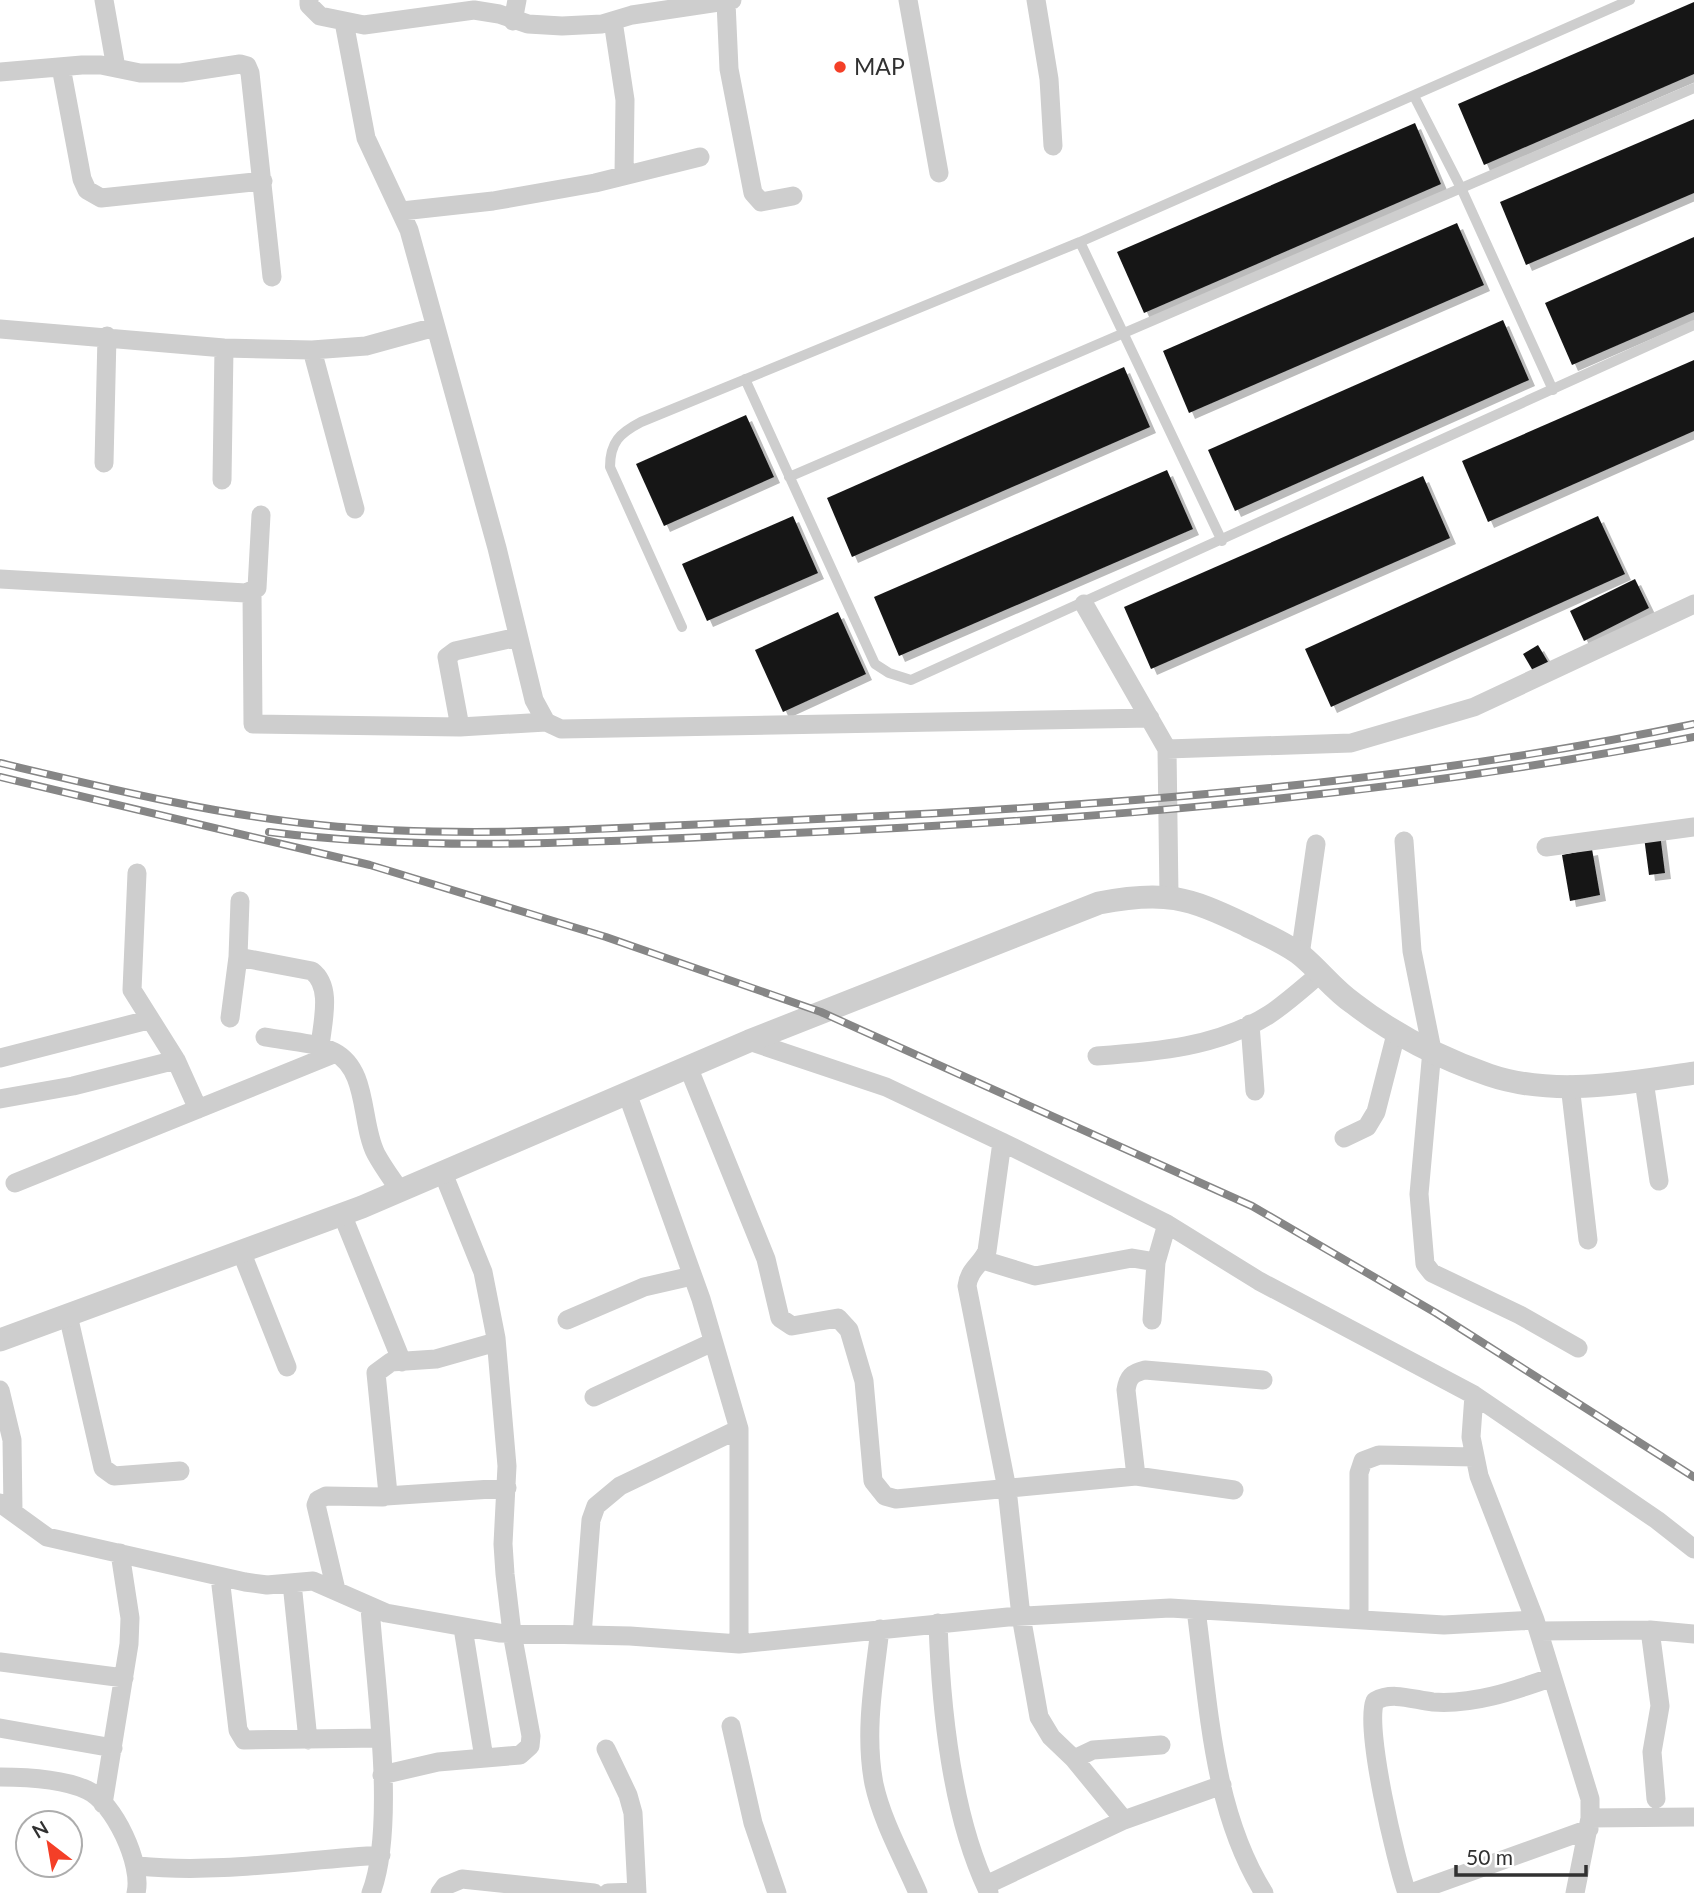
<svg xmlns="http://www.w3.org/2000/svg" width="1694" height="1893" viewBox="0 0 1694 1893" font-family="Lato,sans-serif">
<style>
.building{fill:#181818;filter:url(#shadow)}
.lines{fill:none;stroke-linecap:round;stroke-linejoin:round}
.service{stroke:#cecece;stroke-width:10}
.minor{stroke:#cecece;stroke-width:19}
.tertiary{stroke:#cecece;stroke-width:23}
.rail-casing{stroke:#868686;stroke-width:8}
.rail{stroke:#fff;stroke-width:5;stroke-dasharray:16;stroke-linecap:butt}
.poi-dot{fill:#f43f27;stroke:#fff;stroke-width:2.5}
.labels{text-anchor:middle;stroke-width:7;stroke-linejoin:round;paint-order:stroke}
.poi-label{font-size:23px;fill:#313131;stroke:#fff;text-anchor:start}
</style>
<defs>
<filter id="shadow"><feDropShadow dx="6" dy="6" stdDeviation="0" flood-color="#0004"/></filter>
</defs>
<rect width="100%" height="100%" fill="#fff"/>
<path class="building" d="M 1694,2 L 1694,74 L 1484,165 L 1458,104 Z
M 1694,119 L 1694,193 L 1526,265 L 1500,202 Z
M 1415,123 L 1441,184 L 1144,313 L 1117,252 Z
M 1457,223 L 1484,285 L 1189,413 L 1163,351 Z
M 1694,237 L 1694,312 L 1572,365 L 1545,303 Z
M 1503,320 L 1529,380 L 1235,511 L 1208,450 Z
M 1694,360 L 1694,431 L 1488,522 L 1462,461 Z
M 1124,367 L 1150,427 L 852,557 L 827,498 Z
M 746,415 L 774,477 L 664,526 L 636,464 Z
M 1167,470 L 1193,529 L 899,656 L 874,597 Z
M 1423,476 L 1450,538 L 1151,669 L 1124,607 Z
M 793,516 L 818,573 L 707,621 L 682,564 Z
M 1598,516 L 1625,574 L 1331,707 L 1305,649 Z
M 1635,579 L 1649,608 L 1584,641 L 1570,611 Z
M 838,612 L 866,674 L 783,712 L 755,650 Z
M 1538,645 L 1551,667 L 1536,676 L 1523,654 Z
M 1660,834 L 1665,873 L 1649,875 L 1644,837 Z
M 1592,849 L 1600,895 L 1570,901 L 1562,855 Z"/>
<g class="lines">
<path class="service" d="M 1414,96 L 1462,190 L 1553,390
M 1080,242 L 1222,541
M 745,379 L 875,664 L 889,673 L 911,680 L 1694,325
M 789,477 L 1694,88
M 682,627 L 610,467 C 610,442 620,433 641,422 L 1080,242 L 1630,0"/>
<path class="minor" d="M 104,0 L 116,68
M 309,0 L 309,5 L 320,16 L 364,25 L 474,10 L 499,14 L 528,24 L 562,26 L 602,24 L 632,15 L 732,0
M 908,0 L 939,173
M 1036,0 L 1049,79 L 1053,146
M 726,2 L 729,69 L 753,193 L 761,202 L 793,196
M 513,21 L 517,0
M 613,21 L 625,100 L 624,175
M 344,22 L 366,138 L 409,230 L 497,548 L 534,700 L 546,722 L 561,729 L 1150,718
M 61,67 L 82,179 L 87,190 L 101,198 L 263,181
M 0,72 L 82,65 L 101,65 L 140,73 L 181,73 L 240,64 L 247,66 L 250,73 L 272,277
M 402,211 L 493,201 L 595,183 L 700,157
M 0,329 L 224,348 L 312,350 L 366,346 L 435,327
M 312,350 L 355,509
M 104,463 L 107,336
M 222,480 L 224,348
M 0,579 L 246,593 L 257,588 L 261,515
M 252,592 L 253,724 L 460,727 L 546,722
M 1084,604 L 1167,749 L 1169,895
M 460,727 L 447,657 L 455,651 L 518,637
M 1167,749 L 1351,743 L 1474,707 L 1694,604
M 1404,841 L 1412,951 L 1432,1050 L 1419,1194 L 1425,1264 L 1432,1273 L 1520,1315 L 1578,1348
M 1546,847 L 1694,827
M 137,873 L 132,990 L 176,1060 L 198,1109
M 1300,955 L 1316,844
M 238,957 L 312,971 C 333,987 322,1023 320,1047
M 230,1018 L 238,957 L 240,901
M 1250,1024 L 1255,1091
M 265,1037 C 287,1041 314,1042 334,1052 C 369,1070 360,1123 376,1154 C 383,1167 392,1179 400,1191
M 749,1041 L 886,1087 L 1002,1142 L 1167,1224 L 1259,1281 L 1474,1395
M 1097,1056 C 1155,1052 1219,1047 1270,1014 C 1288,1002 1304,987 1321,973
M 0,1058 L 148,1020
M 689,1069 L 766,1259 L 780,1318 L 792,1326 L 838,1318 L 849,1330 L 864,1381 L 873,1481 L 885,1496 L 896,1499 L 1136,1476 L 1234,1490
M 1644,1081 L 1659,1181
M 1570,1085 L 1588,1240
M 627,1093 L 701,1299 L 739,1429 L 739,1644 L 1008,1617 L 1170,1608 L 1444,1625 L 1535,1620 L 1590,1799 L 1590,1818 L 1575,1893
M 0,1099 L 73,1086 L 176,1060
M 1344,1138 L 1367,1127 L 1376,1112 L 1396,1034
M 1002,1142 L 987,1251 C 981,1265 969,1269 967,1286 L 1007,1489 L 1021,1616 L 1039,1717 L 1051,1737 L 1074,1759 L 1124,1820 L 1222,1785
M 15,1183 L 336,1053
M 342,1214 L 402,1362
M 241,1251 L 287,1367
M 983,1260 L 1035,1276 L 1132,1258 L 1156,1262
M 68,1315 L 103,1468 L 114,1476 L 180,1471
M 567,1320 L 644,1287 L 692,1276
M 1152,1320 L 1156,1262 L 1167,1224
M 0,1390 L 12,1440 L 13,1511
M 594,1397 L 713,1342
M 1136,1476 L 1126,1390 C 1128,1377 1132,1373 1145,1370 L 1263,1380
M 386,1496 L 507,1488
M 0,1503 L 47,1537 L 245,1582 L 267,1585 L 313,1581 L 386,1613 L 499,1633 L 630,1636 L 739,1644
M 220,1577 L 238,1730 L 244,1740 L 379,1738
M 292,1583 L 308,1740
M 336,1590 L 316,1505 L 318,1500 L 326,1496 L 383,1497 L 388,1494 L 376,1373 L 391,1362 L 436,1359 L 496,1342
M 370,1607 C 375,1683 397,1825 371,1893
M 1196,1610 C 1209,1705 1212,1810 1264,1893
M 1359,1620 L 1359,1473 L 1363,1461 L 1379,1455 L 1474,1457
M 1535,1620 L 1479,1476 L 1471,1437 L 1474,1395 L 1657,1520 L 1694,1549
M 938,1623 C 941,1709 951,1815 989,1893
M 463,1628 L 484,1758
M 880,1629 C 874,1680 864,1733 874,1784 C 882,1821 903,1858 918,1893
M 1650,1630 L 1660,1706 L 1652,1752 L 1656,1799
M 1539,1631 L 1650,1630 L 1694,1634
M 582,1635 L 591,1520 L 596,1506 L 620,1486 L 739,1429
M 0,1662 L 124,1678
M 731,1726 L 753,1823 L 777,1893
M 0,1728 L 113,1748
M 606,1749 L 628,1795 L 633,1813 L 637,1893
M 1074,1759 L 1093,1750 L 1161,1745
M 382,1775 L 438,1762 L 520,1755 L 530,1746 L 531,1736 L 512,1633 L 505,1574 L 503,1544 L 507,1466 L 496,1338 L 483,1272 L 443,1173
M 0,1777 C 25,1777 63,1779 87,1790 C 114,1802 143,1865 136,1893
M 103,1804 L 129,1644 L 130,1618 L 120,1553
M 1590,1818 L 1694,1817
M 138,1866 C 219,1874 299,1860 381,1855
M 986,1885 L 1124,1820
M 440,1893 L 445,1886 L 462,1879 L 594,1893
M 608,1893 L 637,1892
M 1407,1893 C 1396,1862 1364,1728 1375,1701 C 1393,1691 1414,1700 1433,1702 C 1473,1705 1513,1691 1550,1678
M 1411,1893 L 1589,1829"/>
<path class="tertiary" d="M 0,1340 L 362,1207 L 749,1041 L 1099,903 C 1164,890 1188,897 1246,925 C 1265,935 1286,943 1302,956 C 1320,971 1334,990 1353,1003 C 1393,1034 1440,1058 1489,1075 C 1553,1097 1629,1083 1694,1073"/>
<g class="rail-casing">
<path id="rail" d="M 0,763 C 106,788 212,814 320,825 C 470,840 624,827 774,821 C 1082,808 1391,787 1694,724
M 0,777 L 370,865 L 606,937 L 821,1012 L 1252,1206 L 1436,1313 L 1694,1477
M 269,832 C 436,853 605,841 772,834 C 1082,821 1389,797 1694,737"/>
</g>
<use href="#rail" class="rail"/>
</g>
<circle class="poi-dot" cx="840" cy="67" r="7"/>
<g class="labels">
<g class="poi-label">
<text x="854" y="75">MAP</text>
</g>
</g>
<g transform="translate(49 1844) rotate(329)"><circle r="33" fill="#ffffff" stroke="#adadad" stroke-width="2"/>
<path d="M0-5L12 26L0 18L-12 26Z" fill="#f43f27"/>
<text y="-10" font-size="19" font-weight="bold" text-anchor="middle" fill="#313131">N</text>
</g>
<path d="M1456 1865v10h130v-10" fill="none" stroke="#313131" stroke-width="3.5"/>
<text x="1466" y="1865" font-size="21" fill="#313131" stroke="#ffffff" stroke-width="5" paint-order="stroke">50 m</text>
</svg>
